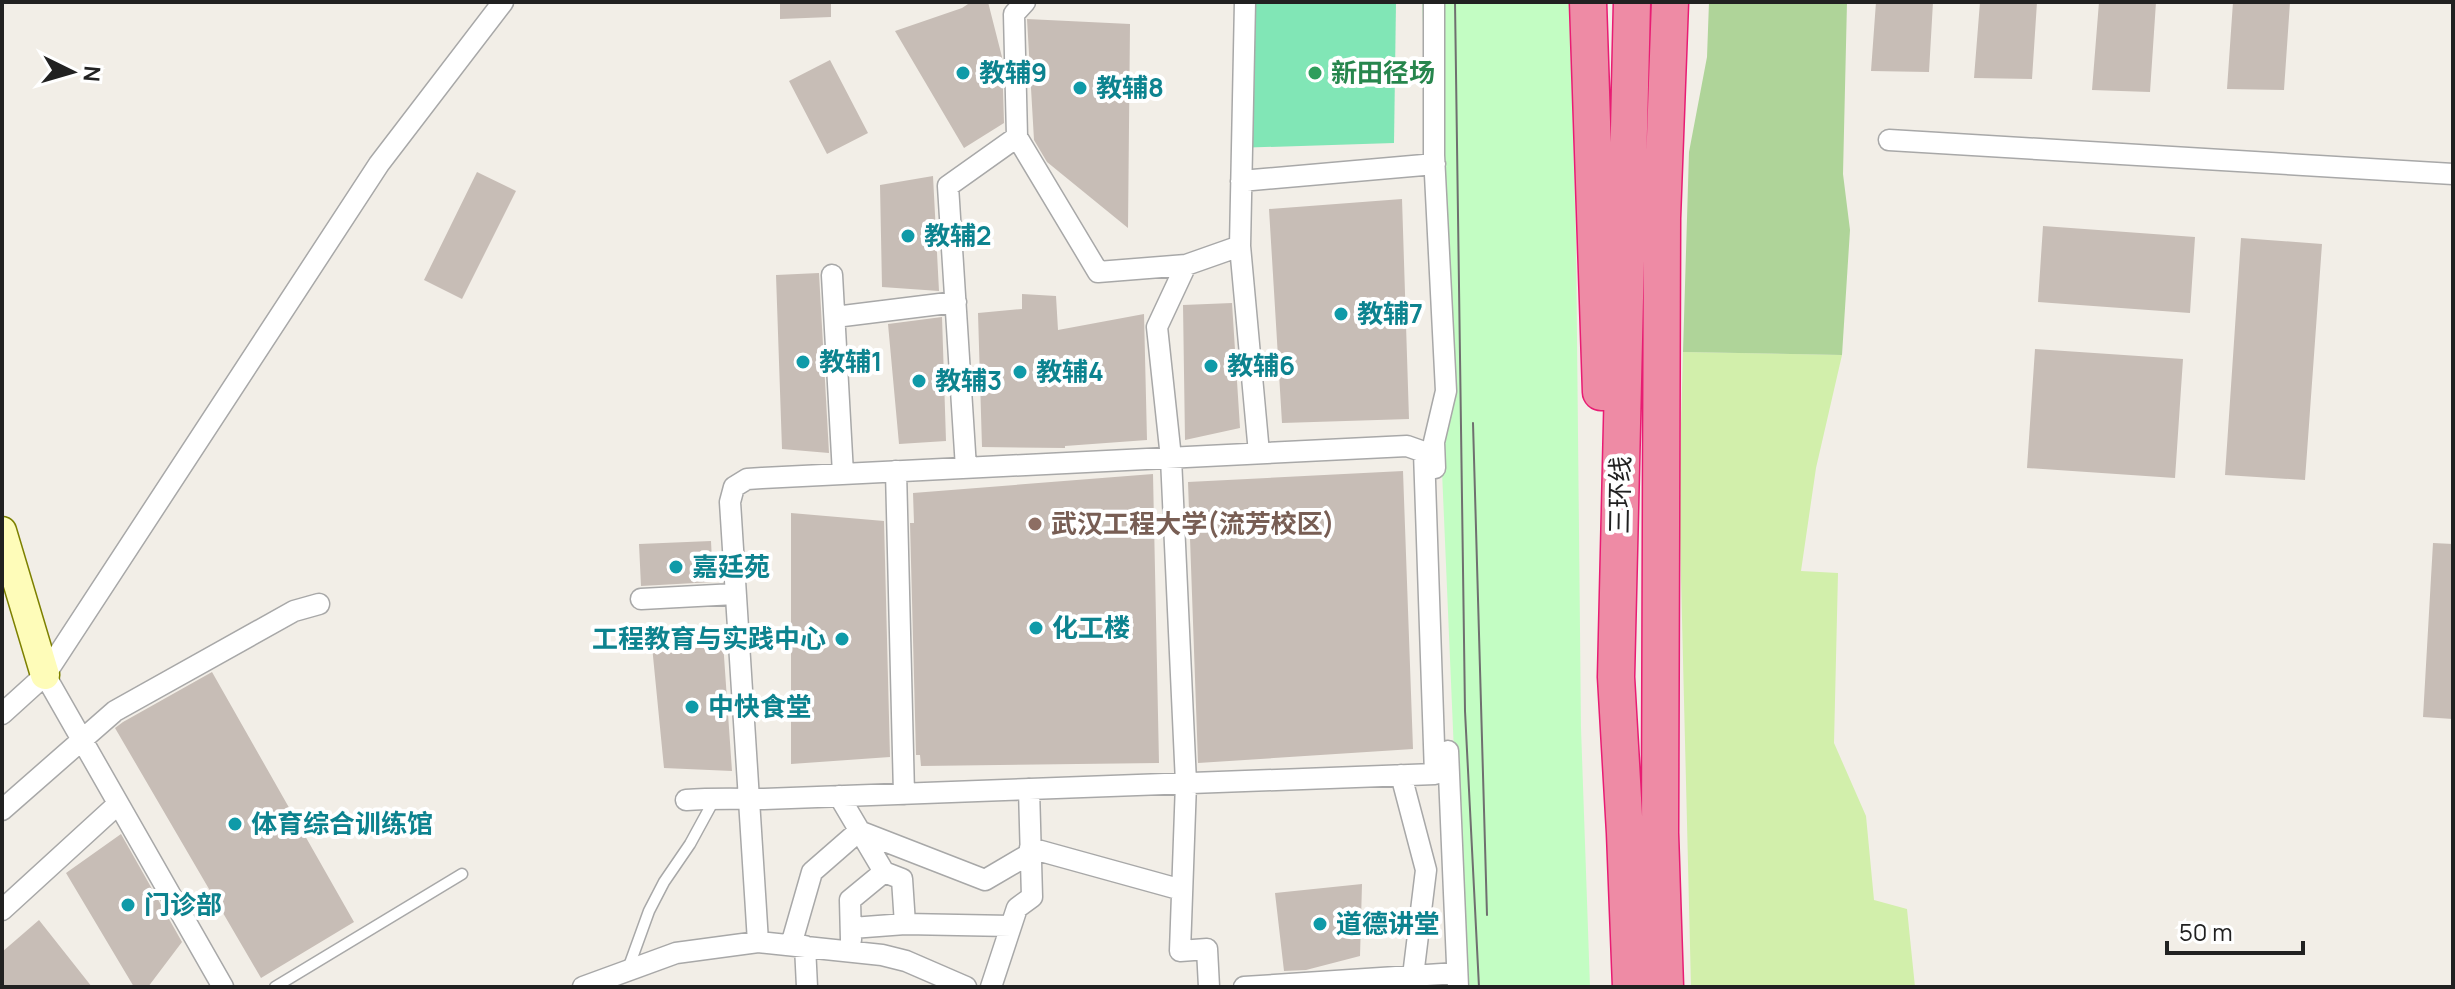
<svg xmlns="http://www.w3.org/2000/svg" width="2455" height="989" viewBox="0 0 2455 989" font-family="Manrope,'Noto Sans SC',sans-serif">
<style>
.grass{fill:#d2efab}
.forest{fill:#afd499}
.park{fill:#c3fdc3}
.pitch{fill:#81e6b6}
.building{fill:#c7bdb6}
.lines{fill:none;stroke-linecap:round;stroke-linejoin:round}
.lane-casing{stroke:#a8a8a8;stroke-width:13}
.street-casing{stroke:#a8a8a8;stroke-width:23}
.secondary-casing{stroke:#7d8000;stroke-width:31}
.highway-casing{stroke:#e81c73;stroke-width:39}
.lane{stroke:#fff;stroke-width:10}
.street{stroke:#fff;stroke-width:20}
.secondary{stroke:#fefcb9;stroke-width:28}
.highway{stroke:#ee8ba5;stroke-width:36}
.tram{stroke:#6f6f6f;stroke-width:2}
.culture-dot{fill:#0f9aa8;stroke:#fff;stroke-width:3}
.leisure-dot{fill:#2e9e5b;stroke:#fff;stroke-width:3}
.education-dot{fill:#8d6e63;stroke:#fff;stroke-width:3}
.labels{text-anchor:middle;stroke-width:8;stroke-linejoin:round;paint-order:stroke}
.culture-label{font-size:26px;font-weight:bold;fill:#0d838f;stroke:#fff;text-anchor:start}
.leisure-label{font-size:26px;font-weight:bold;fill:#27864d;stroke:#fff;text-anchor:start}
.street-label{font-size:26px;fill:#212121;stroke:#fff}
.education-label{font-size:26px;font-weight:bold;fill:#785e54;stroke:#fff;text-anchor:start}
</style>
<rect width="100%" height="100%" fill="#f2eee7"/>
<path class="grass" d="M 1683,352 L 1842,355 L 1816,468 L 1801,571 L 1838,573 L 1834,743 L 1866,816 L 1874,900 L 1907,909 L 1915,987 L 1691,987 L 1679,496 Z"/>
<path class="forest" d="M 1709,2 L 1847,2 L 1843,174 L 1850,230 L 1842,355 L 1683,352 L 1689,152 L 1707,57 Z"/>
<path class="park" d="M 1422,2 L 1569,2 L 1576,237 L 1581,728 L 1590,987 L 1464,987 Z"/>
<path class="pitch" d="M 1236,2 L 1396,2 L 1394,143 L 1234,148 Z"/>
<path class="building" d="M 780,2 L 831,2 L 831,17 L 780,19 Z
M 971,2 L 988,2 L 1002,57 L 1004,123 L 964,148 L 895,31 L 962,8 Z
M 1876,2 L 1933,2 L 1929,72 L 1871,71 Z
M 1980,2 L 2037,2 L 2032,79 L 1974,78 Z
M 2099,2 L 2156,2 L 2150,92 L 2092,90 Z
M 2233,2 L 2290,2 L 2284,90 L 2227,89 Z
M 1027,19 L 1130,24 L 1128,228 L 1047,162 L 1034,140 Z
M 830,60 L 868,133 L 827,154 L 789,81 Z
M 477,172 L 516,191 L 462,299 L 424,280 Z
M 933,176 L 939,291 L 882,287 L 880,185 Z
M 1402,199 L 1409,419 L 1282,423 L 1269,209 Z
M 2043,226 L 2195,237 L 2190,313 L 2038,302 Z
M 2241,238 L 2322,244 L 2305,480 L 2225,475 Z
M 819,273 L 829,453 L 782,449 L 776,275 Z
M 1022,294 L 1056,296 L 1058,330 L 1144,314 L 1147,440 L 1065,446 L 1065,448 L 982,447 L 978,313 L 1022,309 Z
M 1232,303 L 1240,428 L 1185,440 L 1183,305 Z
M 942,317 L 946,441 L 899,444 L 888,324 Z
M 2035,349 L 2183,359 L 2175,478 L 2027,468 Z
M 1403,471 L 1413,749 L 1198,763 L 1188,482 Z
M 1153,474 L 1159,763 L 921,766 L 920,755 L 916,755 L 910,523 L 914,523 L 913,493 Z
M 791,513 L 884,521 L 890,757 L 791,764 Z
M 711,541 L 713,582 L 641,586 L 639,544 Z
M 2433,543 L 2453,544 L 2453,719 L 2423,717 Z
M 723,642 L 732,771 L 664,768 L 652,646 Z
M 212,672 L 354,922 L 261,978 L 115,728 L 123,722 Z
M 121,834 L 182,942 L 148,987 L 134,987 L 66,873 Z
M 1362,884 L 1360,956 L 1306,970 L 1284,971 L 1275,893 Z
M 39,920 L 92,987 L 2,987 L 2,952 Z"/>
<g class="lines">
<g class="lane-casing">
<path id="lane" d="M 628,969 L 649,911 L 664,882 L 690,844 L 714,800
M 275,987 L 462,874"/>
</g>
<g class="street-casing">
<path id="street" d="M 1025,2 L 1014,14 L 1017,137 L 1098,272 L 1186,265 L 1240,246
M 1245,2 L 1240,246 L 1259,453
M 1434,2 L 1434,155 L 1446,391 L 1434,442 L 1435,468
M 1889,140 L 2453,174
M 1241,181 L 1435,164
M 1186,265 L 1157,327 L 1171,458 L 1186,783 L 1180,951 L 1207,949 L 1209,987
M 832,275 L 843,474
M 835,317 L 956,302
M 966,468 L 948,186 L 1017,137
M 896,471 L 904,794
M 641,599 L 735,594
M 45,675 L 223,987
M 2,714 L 45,675 L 379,164 L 503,2
M 1448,751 L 1458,987
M 1401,775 L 1426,870 L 1413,976
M 839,796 L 884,872 L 902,879 L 905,924
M 686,800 C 713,798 738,799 764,799 L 1435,774 L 1424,452 L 1407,446 L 762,478 L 747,479 L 734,487 L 730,502 C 738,648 749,795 758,942
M 2,810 L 115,711 L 294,611 L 319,604
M 1030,848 L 1182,890
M 2,910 L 118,804
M 852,928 L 905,924 L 1011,926
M 851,940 L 850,900 L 884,872
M 791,945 L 812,872 L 859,831 L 985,880 L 1031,853
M 805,946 L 807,987
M 583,987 L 676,953 L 758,942 L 882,955 L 906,961 L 966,987
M 991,987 L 1017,908 L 1032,897 L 1029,789
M 1244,987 L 1457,973"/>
</g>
<g class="secondary-casing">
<path id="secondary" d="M 2,531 L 45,675"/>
</g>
<g class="highway-casing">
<path id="highway" d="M 1588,2 L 1601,392
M 1631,987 L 1625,833 L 1616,677 L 1632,2
M 1665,987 L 1660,833 L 1662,218 L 1670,2"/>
</g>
<use href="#lane" class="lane"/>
<use href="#street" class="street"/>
<use href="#secondary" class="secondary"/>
<use href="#highway" class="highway"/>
<path class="tram" d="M 1455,2 L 1465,711 L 1479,987
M 1473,423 L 1487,915"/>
</g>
<g class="culture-dot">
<circle cx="963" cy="73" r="8"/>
<circle cx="1080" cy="88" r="8"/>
<circle cx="908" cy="236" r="8"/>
<circle cx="1341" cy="314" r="8"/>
<circle cx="803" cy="362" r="8"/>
<circle cx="1211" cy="366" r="8"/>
<circle cx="1020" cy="372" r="8"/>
<circle cx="919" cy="381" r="8"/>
<circle cx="676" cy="567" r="8"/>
<circle cx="1036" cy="628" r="8"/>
<circle cx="842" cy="639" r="8"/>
<circle cx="692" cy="707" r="8"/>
<circle cx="235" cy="824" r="8"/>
<circle cx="128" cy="905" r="8"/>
<circle cx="1320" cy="924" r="8"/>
</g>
<circle class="leisure-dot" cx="1315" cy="73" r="8"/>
<circle class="education-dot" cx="1035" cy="524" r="8"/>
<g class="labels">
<g class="culture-label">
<text x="979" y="82">教辅9</text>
<text x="1096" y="97">教辅8</text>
<text x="924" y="245">教辅2</text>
<text x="1357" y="323">教辅7</text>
<text x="819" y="371">教辅1</text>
<text x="1227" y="375">教辅6</text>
<text x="1036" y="381">教辅4</text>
<text x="935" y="390">教辅3</text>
<text x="692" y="576">嘉廷苑</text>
<text x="1052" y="637">化工楼</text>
<text x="826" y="648" text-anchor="end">工程教育与实践中心</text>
<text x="708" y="716">中快食堂</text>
<text x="251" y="833">体育综合训练馆</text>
<text x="144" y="914">门诊部</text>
<text x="1336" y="933">道德讲堂</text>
</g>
<g class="leisure-label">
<text x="1331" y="82">新田径场</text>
</g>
<g class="street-label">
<text transform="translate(1620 495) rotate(-89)" y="9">三环线</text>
</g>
<g class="education-label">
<text x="1051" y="533">武汉工程大学(流芳校区)</text>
</g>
</g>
<rect width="2455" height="989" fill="none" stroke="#212121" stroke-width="8"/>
<g transform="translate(72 72) rotate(95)" stroke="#ffffff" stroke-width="6" paint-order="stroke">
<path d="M0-6L14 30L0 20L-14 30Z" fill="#212121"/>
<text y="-12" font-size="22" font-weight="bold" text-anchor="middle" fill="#212121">N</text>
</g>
<path d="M2167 941v12h136v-12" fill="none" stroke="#212121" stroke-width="4"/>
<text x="2179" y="941" font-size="24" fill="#212121" stroke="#ffffff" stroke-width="6" paint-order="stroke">50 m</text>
</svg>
